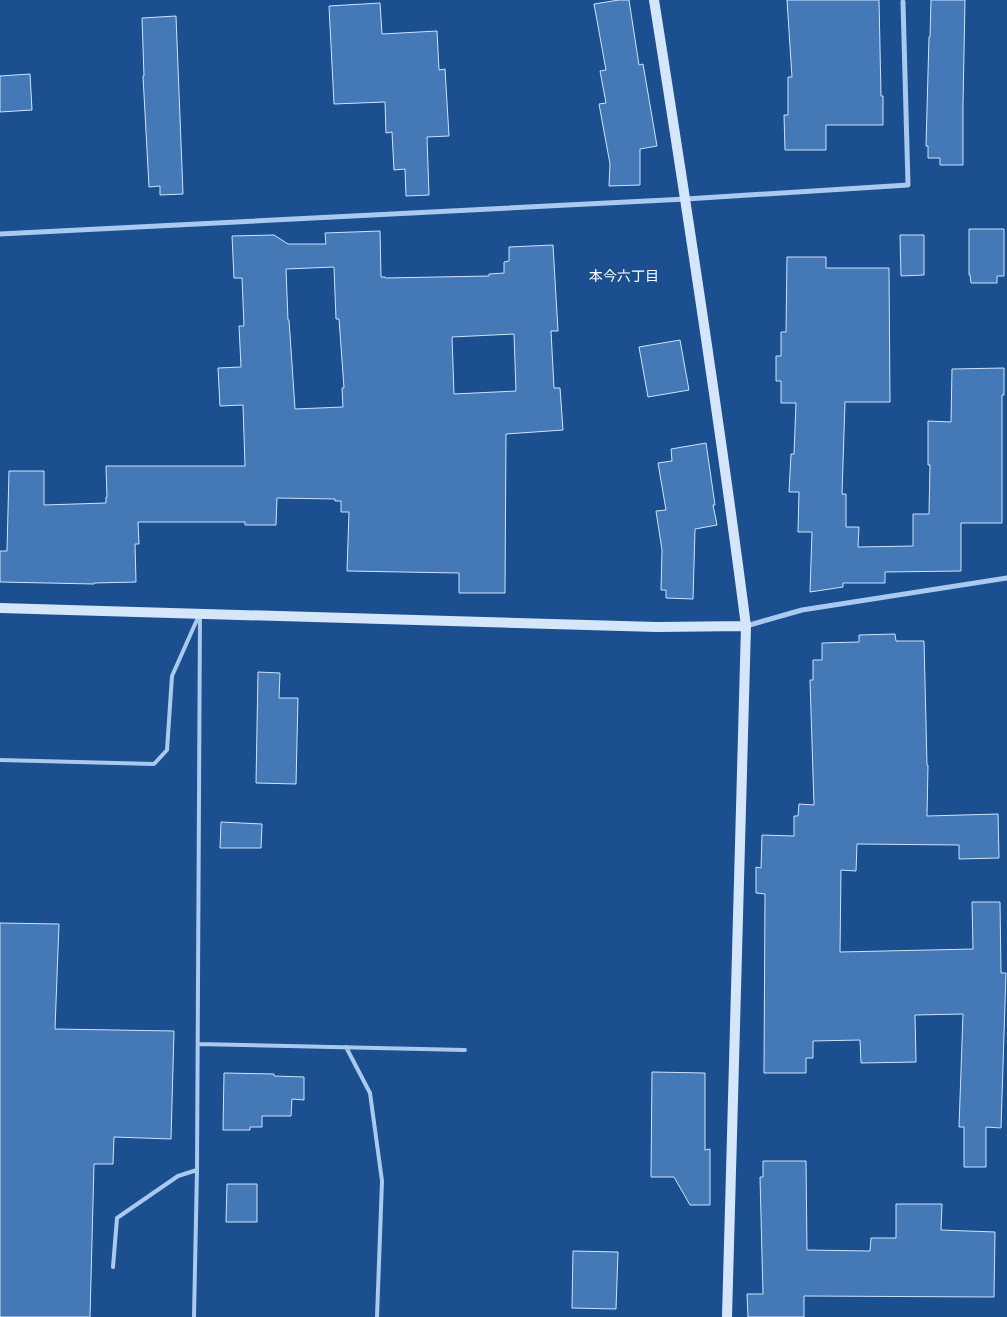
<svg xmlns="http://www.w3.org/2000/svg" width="1007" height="1317" viewBox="0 0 1007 1317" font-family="'Noto Sans','Noto Sans JP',sans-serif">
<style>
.building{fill:#4478b7;stroke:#cfe3fa;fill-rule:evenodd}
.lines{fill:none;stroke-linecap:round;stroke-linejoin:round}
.lane{stroke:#a9c9ee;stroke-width:4}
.street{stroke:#a9c9ee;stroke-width:5}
.secondary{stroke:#d6e6fa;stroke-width:10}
.labels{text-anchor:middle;stroke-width:4;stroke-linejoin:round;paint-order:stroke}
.neighbourhood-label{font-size:14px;fill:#fff;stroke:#1b4f8f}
</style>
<rect width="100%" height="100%" fill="#1b4f8f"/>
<path class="building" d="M 619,0 L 629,0 L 639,65 L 643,64 L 657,146 L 640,149 L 640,185 L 609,186 L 610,164 L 599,104 L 606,103 L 600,71 L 606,70 L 594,4 Z
M 787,0 L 879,0 L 881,96 L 883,96 L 883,125 L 826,125 L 826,150 L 785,150 L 784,115 L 788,115 L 788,77 L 792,77 Z
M 931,0 L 965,0 L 963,104 L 963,165 L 940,165 L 940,158 L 928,158 L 928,146 L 926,146 L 929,37 L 930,37 Z
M 380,3 L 382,34 L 437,31 L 439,70 L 445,69 L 449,136 L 427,137 L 429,195 L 406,196 L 405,169 L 394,170 L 392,132 L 386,133 L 385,102 L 334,104 L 329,6 Z
M 176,16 L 183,194 L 160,195 L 160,186 L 149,187 L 143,76 L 144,76 L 142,18 Z
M 30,74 L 32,110 L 0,112 L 0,76 Z
M 969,229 L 1004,229 L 1004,276 L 997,276 L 997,283 L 971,283 L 970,275 L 969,275 Z
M 380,231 L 381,277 L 385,277 L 385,278 L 489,276 L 489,274 L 504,273 L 504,262 L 509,261 L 509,247 L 553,245 L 558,331 L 551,331 L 554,388 L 560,388 L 563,430 L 506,434 L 505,593 L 459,593 L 459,573 L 347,571 L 349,512 L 341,512 L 341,501 L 335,501 L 335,499 L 277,498 L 276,525 L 245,525 L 245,522 L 138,522 L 139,544 L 135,544 L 136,582 L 94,583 L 94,584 L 0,582 L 0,551 L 7,551 L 9,471 L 44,471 L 44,505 L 106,503 L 106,497 L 107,497 L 106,466 L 245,466 L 243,405 L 220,406 L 218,368 L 241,367 L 239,326 L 244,326 L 242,278 L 234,278 L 232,236 L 274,235 L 288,244 L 326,244 L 325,233 ZM 334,267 L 336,319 L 339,319 L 344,388 L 342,388 L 343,407 L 295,409 L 289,320 L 288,320 L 286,269 ZM 514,334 L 516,391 L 454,394 L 452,337 Z
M 900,235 L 924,235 L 924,275 L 901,276 Z
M 787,257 L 826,257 L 826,268 L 889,268 L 890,402 L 845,402 L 842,494 L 846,494 L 846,527 L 859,527 L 858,547 L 913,546 L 913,514 L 929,514 L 930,465 L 928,465 L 928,421 L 951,422 L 952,369 L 1004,368 L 1004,395 L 1002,395 L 1002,523 L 961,523 L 961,571 L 885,572 L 885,583 L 843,583 L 843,587 L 810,592 L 812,532 L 798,532 L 799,492 L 789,492 L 791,454 L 794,454 L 796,403 L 781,403 L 781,381 L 776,381 L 776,356 L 781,356 L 781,332 L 786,332 Z
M 680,340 L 689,390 L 648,397 L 639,347 Z
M 706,443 L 715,505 L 713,505 L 717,525 L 695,529 L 693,599 L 666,598 L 666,590 L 661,590 L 662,550 L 656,511 L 666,510 L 658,463 L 672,461 L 671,449 Z
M 895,634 L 896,641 L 924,641 L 927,765 L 928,765 L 927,816 L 998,814 L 999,858 L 959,859 L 959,845 L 857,844 L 856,871 L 841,870 L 840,952 L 973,949 L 972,902 L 1000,902 L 1001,973 L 1006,973 L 1001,1128 L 986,1127 L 986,1167 L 964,1167 L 964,1127 L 959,1127 L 963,1014 L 915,1015 L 916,1062 L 861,1063 L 860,1040 L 813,1041 L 813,1058 L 806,1058 L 806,1073 L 764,1073 L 765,894 L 756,893 L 756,867 L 761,868 L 762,835 L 794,836 L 794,816 L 798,816 L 799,804 L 814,805 L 810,680 L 813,680 L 813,660 L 822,660 L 822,643 L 859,642 L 859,635 Z
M 258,672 L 280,673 L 279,698 L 298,698 L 296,784 L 256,783 Z
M 221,822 L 262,824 L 261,848 L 220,848 Z
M 0,923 L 59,924 L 55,1029 L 174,1031 L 171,1139 L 114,1137 L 113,1164 L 94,1164 L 90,1317 L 0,1317 Z
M 652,1072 L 705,1073 L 705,1150 L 710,1149 L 710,1205 L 690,1205 L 674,1177 L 651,1177 Z
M 224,1073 L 274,1074 L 274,1076 L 304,1077 L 304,1100 L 292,1099 L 291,1116 L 262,1116 L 262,1127 L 250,1127 L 250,1130 L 223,1130 Z
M 763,1161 L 806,1161 L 807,1250 L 870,1251 L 871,1238 L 896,1238 L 896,1204 L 942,1204 L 941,1230 L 995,1232 L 994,1297 L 804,1296 L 804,1317 L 748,1317 L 747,1294 L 763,1294 L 760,1177 L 763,1177 Z
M 227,1184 L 257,1184 L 257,1222 L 226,1222 Z
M 573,1251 L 618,1252 L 616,1309 L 572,1308 Z"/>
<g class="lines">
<path class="lane" d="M 0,760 L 154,764 L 167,750 L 172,676 L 200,613 L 197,1170 L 178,1176 L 117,1218 L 113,1267
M 198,1044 L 465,1050
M 346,1047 L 370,1093 L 382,1181 L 377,1317
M 194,1317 L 197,1170"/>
<path class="street" d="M 0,234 L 686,199 L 908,185 L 903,2
M 746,626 L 802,610 L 1007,578"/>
<path class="secondary" d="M 654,0 C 687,208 719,416 746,626 L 727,1317
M 0,608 L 657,627 L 746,626"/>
</g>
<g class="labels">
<g class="neighbourhood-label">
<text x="624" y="281">本今六丁目</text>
</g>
</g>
</svg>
